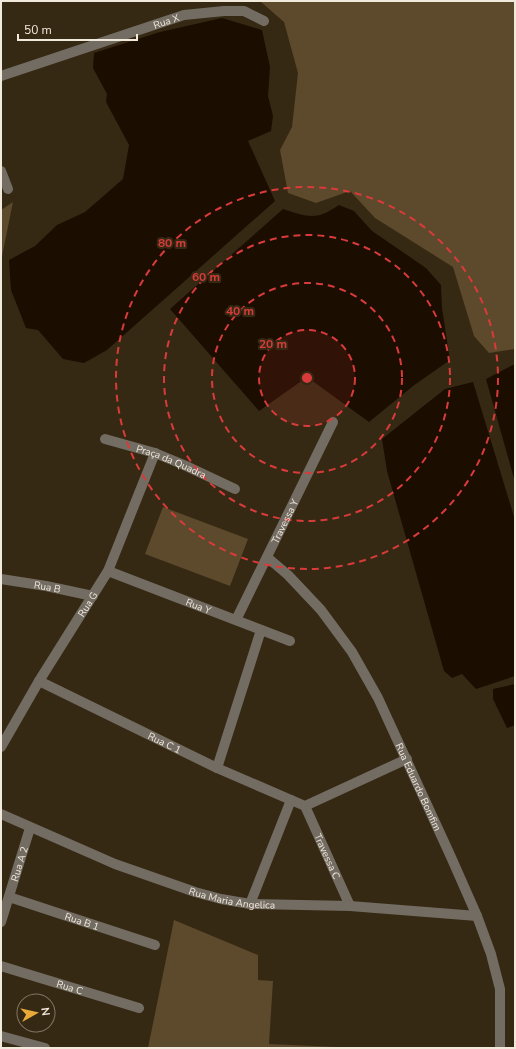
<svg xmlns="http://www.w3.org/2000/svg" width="516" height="1049" viewBox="0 0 516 1049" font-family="'Nunito Sans',sans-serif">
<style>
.green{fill:#5d492b}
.water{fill:#1b0d00}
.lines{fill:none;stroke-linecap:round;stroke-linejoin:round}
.minor{stroke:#736c62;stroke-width:10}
.ring{fill:none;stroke:#d93b3a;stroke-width:2;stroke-dasharray:7 5}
.labels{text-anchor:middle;stroke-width:4;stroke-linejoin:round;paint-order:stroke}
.street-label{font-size:10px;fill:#f2e9dd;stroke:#362914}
.centre{fill:#d93b3a;stroke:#362914;stroke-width:2}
.ring-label{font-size:12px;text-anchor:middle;font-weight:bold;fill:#d93b3a;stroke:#362914;stroke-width:4;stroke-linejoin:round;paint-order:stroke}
</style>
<rect width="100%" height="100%" fill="#362914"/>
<path class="green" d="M 234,1 L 515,1 L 515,349 L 489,353 L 474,336 L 453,267 L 375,218 L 350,191 L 316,203 L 288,193 L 280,150 L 292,127 L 298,73 L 284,22 L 261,2 Z
M 13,202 L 1,261 L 1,210 Z
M 163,507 L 248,539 L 230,586 L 145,554 Z
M 174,920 L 258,955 L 258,980 L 273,981 L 269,1044 L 358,1048 L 148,1048 Z"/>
<path class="water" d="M 222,18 L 262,30 L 270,67 L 268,96 L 273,116 L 271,131 L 248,141 L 275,201 L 107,350 L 84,363 L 63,359 L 38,330 L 26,328 L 11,290 L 9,260 L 35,246 L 57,225 L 85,212 L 123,179 L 129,145 L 106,102 L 107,94 L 93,68 L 94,53 L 160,32 Z
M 339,205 L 354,211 L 372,231 L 426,268 L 441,285 L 442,308 L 450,360 L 413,386 L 369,422 L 307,377 L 259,411 L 170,309 L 283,209 C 308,217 316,221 339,205 Z
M 515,364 L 515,482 L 486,379 Z
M 473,382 L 515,520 L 515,676 L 476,689 L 462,674 L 452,678 L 444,671 L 387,471 L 382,439 L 445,389 Z
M 515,684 L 515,725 L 507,728 L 493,699 L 493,689 Z"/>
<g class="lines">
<g class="minor">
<path id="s1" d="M 1,76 L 184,15 L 224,11 L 244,11 L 264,21"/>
<path d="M 1,171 L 8,189"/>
<path id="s2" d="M 105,439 L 155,453 L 184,465 L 235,489"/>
<path id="s3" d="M 268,558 L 288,575 L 321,610 L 352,652 L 378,698 L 451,857 L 477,916 L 491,954 L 500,989 L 500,1048"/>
<path id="s4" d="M 108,571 L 290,641"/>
<path id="s5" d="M 1,579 L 46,586 L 93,596"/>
<path id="s6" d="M 236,620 L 333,422"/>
<path id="s7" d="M 39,681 L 217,768 L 305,806 L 407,759"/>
<path id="s8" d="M 1,747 L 39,681 L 108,571 L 155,453"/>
<path d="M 217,768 L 261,630"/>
<path id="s9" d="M 305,806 L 350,906"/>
<path id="s10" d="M 1,814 L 115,864 L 195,892 L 221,899 L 250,904 L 350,906 L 477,916"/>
<path id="s11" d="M 9,897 L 155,945"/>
<path d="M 250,904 L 291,800"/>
<path id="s12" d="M 1,922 L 30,828"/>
<path id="s13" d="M 1,966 L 139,1008"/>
<path d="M 1,1036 L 45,1048"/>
</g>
</g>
<circle cx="307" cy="378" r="48" fill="#d93b3a" fill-opacity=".12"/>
<g class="ring">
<circle cx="307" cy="378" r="48"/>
<circle cx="307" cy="378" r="95"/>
<circle cx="307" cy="378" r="143"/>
<circle cx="307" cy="378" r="191"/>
</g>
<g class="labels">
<g class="street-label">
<text dy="4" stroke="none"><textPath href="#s1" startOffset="174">Rua X</textPath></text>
<text dy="4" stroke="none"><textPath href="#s2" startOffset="70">Praça da Quadra</textPath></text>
<text dy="4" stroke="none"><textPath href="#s6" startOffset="110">Travessa Y</textPath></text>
<text dy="4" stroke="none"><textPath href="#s5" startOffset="47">Rua B</textPath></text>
<text dy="4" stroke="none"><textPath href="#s8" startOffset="167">Rua G</textPath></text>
<text dy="4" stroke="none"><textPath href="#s4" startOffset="97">Rua Y</textPath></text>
<text dy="4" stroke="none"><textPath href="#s7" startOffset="140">Rua C 1</textPath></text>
<text dy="4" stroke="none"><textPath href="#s3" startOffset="277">Rua Eduardo Bomfim</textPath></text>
<text dy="4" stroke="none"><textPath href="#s9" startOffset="55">Travessa C</textPath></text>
<text dy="4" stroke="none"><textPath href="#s12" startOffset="61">Rua A 2</textPath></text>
<text dy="4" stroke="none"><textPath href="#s10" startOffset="247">Rua Maria Angelica</textPath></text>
<text dy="4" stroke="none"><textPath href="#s11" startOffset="77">Rua B 1</textPath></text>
<text dy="4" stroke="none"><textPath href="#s13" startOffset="72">Rua C</textPath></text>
</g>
</g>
<circle cx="307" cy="378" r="6" class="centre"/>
<g class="ring-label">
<text x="172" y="247">80 m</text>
<text x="206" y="281">60 m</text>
<text x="240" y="315">40 m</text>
<text x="273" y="348">20 m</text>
</g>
<rect width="516" height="1049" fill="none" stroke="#f2e9dd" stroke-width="4"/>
<g transform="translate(36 1013) rotate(82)"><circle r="19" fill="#362914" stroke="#817664"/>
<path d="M0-3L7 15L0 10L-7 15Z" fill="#eaaa39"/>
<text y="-6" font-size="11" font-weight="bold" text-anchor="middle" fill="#f2e9dd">N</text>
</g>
<path d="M18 34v6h119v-6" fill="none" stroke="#f2e9dd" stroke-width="2"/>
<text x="24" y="34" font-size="12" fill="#f2e9dd" stroke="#362914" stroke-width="3" paint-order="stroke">50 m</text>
</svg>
